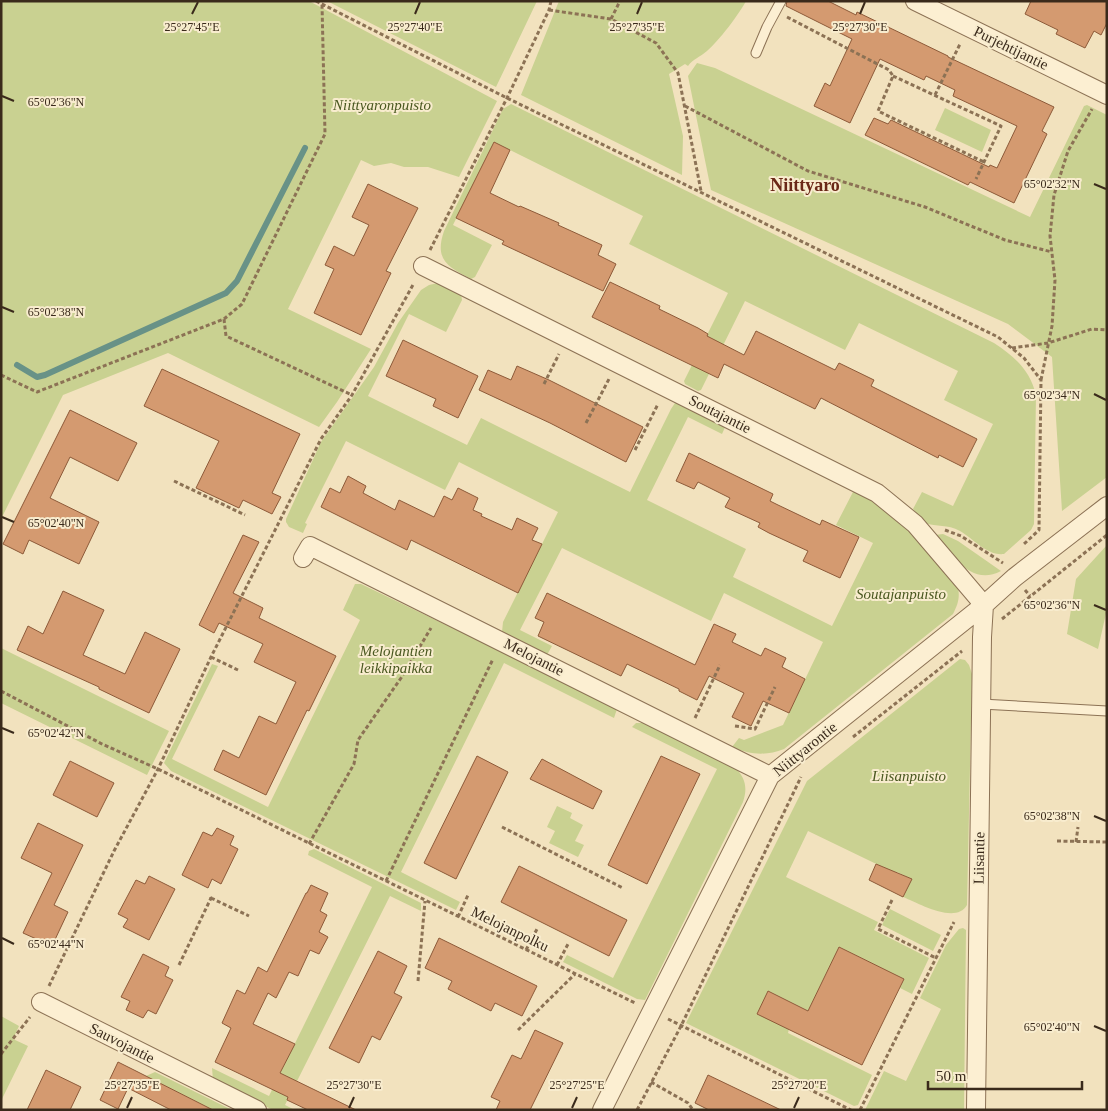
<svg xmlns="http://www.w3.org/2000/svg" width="1108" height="1111" viewBox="0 0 1108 1111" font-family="'Times New Roman',serif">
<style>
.green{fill:#c9d191}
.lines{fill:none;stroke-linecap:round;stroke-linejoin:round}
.stream{stroke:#689287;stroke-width:6}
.building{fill:#d49a70;stroke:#8d5a39}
.lane-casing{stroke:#8c7255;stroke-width:11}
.street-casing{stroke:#8c7255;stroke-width:20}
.path{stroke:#8c7255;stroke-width:3;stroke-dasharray:4 2.5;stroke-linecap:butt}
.lane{stroke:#fcefd2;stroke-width:9}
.street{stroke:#fcefd2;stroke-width:18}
.ticks{fill:none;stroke:#3a2a1b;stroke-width:2}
.labels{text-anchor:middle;stroke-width:4;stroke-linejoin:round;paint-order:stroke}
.street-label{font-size:15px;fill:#3a2a1b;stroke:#f8ecce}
.park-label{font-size:15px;font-style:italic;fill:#4a5820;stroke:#f8ecce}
.quarter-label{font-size:18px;font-weight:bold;fill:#6a2817;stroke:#f8ecce}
.ticks-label{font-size:12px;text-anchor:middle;fill:#3a2a1b;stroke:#f8ecce;stroke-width:4;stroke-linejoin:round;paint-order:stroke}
</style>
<rect width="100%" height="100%" fill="#f2e2be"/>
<path class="green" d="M 1,1 L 309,1 L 497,101 L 459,177 L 428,167 L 404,167 L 391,163 L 374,166 L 361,160 L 288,309 L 371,349 L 337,402 L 319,427 L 168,353 L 63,395 L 1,519 Z
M 327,1 L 537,1 L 496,87 Z
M 559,1 L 746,1 C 740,13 718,42 707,51 C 700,57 693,59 688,66 L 685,64 L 669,74 L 683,136 L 682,175 L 521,95 Z
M 697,63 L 715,68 L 1030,217 L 1084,106 L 1087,105 L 1107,115 L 1107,477 L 1062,511 L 1052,357 L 1008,324 L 711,190 L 688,76 Z
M 511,104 L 994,343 C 1015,357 1030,370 1036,395 L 1034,524 L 1031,530 L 1004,554 C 987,556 974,539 960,531 C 947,524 937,527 925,523 L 913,509 L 922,492 L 953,506 L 993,424 L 944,400 L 958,371 L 859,323 L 845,350 L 745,301 L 704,384 L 701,390 L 698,391 L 685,384 L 684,381 L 728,293 L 629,244 L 643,216 L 494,142 L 453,225 L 492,245 L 475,277 L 471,279 C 448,267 434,260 444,231 L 503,109 Z
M 945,108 L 991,130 L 982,152 L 935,130 Z
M 438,283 L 461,294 L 462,300 L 446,332 L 409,314 L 368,396 L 467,445 L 481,418 L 630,492 L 671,409 L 675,403 L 679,400 L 726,425 L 722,434 L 688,417 L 647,500 L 746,549 L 733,577 L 832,626 L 873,543 L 836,525 L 853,492 L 858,490 C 899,513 927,552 958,587 C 960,598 958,604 953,614 L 784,749 C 766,756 751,755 732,747 L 739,738 L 744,740 L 783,725 L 823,642 L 724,593 L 711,621 L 562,548 L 520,630 L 552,646 L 547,655 L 502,632 L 503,622 L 558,512 L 459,462 L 445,490 L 346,441 L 305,523 L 307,524 L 303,533 L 289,527 L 286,522 L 286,519 L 321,442 L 374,367 L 398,323 L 421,290 L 429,285 Z
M 943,534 L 958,541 L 1001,571 C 971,587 953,555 935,535 Z
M 1107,545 L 1107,609 L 1098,649 L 1067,634 L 1076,579 Z
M 355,584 L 361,584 L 614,706 L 617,709 L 614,718 L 504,663 L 401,872 L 460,902 L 456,910 L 171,771 L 164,763 L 212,664 L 218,666 L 172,759 L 268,807 L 360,620 L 343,610 Z
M 1,648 L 169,731 L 147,775 L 1,703 Z
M 960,659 L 965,660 L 969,665 L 972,674 L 967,905 C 956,925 918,903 903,897 L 911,879 L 897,872 L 895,873 L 808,831 L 786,877 L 878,922 L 874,930 L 929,958 L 912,994 L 900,988 L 904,979 L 839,947 L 808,1011 L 768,991 L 757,1014 L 789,1029 L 788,1033 L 872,1075 L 858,1105 L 854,1106 L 686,1023 L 807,781 Z
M 636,723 L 645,723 L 735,767 C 745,778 748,787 743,802 L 645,1000 L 637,999 L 563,962 L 567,955 L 613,978 L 717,769 L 632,727 Z
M 557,806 L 572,813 L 570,818 L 583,825 L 575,841 L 584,845 L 578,857 L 549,843 L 555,831 L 547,827 Z
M 314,849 L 421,903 L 421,911 L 390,896 L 285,1105 L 295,1110 L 273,1110 L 213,1080 L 212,1068 L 269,1096 L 372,887 L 308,855 L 309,851 Z
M 890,909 L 941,935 L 933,951 L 882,925 Z
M 963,928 L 966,930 L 964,1110 L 865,1110 L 884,1071 L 906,1081 L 941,1009 L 920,998 L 946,945 L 959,929 Z
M 1,1016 L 19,1026 L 13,1039 L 28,1046 L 1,1101 Z
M 155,1072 L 232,1110 L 213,1110 L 146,1076 Z"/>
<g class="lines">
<path class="stream" d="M 17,365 L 37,377 L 45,375 L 226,293 L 237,281 L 305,148"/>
</g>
<path class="building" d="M 787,1 L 828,1 L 856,15 L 857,12 L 948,56 L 948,57 L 1054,107 L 1042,131 L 1047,134 L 1014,203 L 970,182 L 968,185 L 865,135 L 874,118 L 888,124 L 891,120 L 989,167 L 990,165 L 997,168 L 1017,126 L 953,96 L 955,90 L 926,76 L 924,80 L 880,59 L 850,123 L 814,106 L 825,83 L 830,86 L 852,39 L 786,6 Z
M 1031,1 L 1107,1 L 1107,23 L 1101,35 L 1094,31 L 1085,48 L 1056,34 L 1058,30 L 1025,14 Z
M 494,142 L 510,150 L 490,193 L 519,207 L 520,206 L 559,223 L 558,225 L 602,245 L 598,255 L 616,264 L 603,291 L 502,244 L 504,241 L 456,218 Z
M 368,184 L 418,208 L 386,271 L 391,273 L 361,335 L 314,313 L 334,269 L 325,265 L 334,246 L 354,256 L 369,225 L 352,217 Z
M 610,282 L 660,306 L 659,309 L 698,328 L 708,334 L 707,336 L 744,355 L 756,331 L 835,370 L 839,363 L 874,380 L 871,386 L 977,439 L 963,467 L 939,455 L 938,458 L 821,398 L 815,409 L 724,364 L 718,378 L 592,317 Z
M 403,340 L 478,376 L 458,418 L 433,406 L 436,399 L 386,376 Z
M 517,366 L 549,380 L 643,427 L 626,462 L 550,423 L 479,390 L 488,370 L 511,380 Z
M 162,369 L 300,434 L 272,493 L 281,497 L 272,514 L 243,500 L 239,508 L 196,488 L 219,441 L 144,406 Z
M 70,410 L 137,443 L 118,481 L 70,457 L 50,498 L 99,522 L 79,564 L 29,540 L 23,554 L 3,544 Z
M 689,453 L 773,494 L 770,501 L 778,505 L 820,525 L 822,520 L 859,537 L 840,578 L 803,561 L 808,551 L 769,533 L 758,527 L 760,523 L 725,507 L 730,498 L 698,482 L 694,489 L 676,481 Z
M 348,476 L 366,486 L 363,493 L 395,510 L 399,500 L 434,517 L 444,496 L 452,500 L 458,488 L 478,498 L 473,510 L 482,514 L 481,516 L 512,530 L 517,518 L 538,528 L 532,540 L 542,544 L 518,593 L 411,540 L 407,550 L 321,507 L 330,488 L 340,493 Z
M 243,535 L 259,542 L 233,593 L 263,608 L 259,618 L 336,656 L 309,711 L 307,710 L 266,795 L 214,770 L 223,750 L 239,758 L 259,716 L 276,724 L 296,682 L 254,662 L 263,644 L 219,623 L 214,633 L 199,625 Z
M 63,591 L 104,610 L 83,655 L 125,674 L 145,632 L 180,649 L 149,713 L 99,689 L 99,687 L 17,650 L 28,626 L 43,634 Z
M 547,593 L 695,665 L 714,624 L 736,634 L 732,642 L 761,656 L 765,648 L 786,658 L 782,667 L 805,679 L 789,713 L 763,701 L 751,726 L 732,717 L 744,693 L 709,676 L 697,700 L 679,691 L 679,689 L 627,664 L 621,676 L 538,636 L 544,622 L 535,618 Z
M 477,756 L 508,772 L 456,879 L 424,863 Z
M 661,756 L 700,774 L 647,884 L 608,865 Z
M 542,759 L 602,791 L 593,809 L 530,779 Z
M 70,761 L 114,783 L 97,817 L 53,795 Z
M 38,823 L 83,845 L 54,905 L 68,912 L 52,946 L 23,933 L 52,873 L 21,858 Z
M 217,828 L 234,836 L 230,845 L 238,849 L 221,884 L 212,879 L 208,888 L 182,875 L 203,832 L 212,836 Z
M 876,864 L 912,879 L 903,897 L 869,880 Z
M 519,866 L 627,920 L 609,956 L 501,902 Z
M 149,876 L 175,889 L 149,940 L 123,927 L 128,919 L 118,914 L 136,880 L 145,884 Z
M 311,885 L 328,893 L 320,911 L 327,915 L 319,932 L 328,937 L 319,954 L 310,950 L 298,976 L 289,972 L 276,998 L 268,993 L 253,1024 L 295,1044 L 280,1073 L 356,1110 L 308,1110 L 287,1100 L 288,1097 L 215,1062 L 231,1028 L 222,1023 L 237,990 L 245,994 L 258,967 L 267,972 L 306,893 L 307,893 Z
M 439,938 L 537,986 L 522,1016 L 495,1003 L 491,1011 L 448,989 L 452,981 L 425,968 Z
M 839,947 L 904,979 L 862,1065 L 757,1014 L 768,991 L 808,1011 Z
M 378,951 L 407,966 L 394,993 L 402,997 L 380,1040 L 372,1036 L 359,1063 L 329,1048 Z
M 143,954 L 169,967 L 165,976 L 173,980 L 156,1014 L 148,1010 L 143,1018 L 126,1010 L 130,1001 L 121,997 Z
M 535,1030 L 563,1043 L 530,1110 L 496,1110 L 500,1101 L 491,1097 L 512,1055 L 521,1059 Z
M 118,1062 L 134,1070 L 213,1110 L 171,1110 L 128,1088 L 118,1109 L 100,1100 Z
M 46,1070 L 81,1087 L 70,1110 L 27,1110 Z
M 708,1075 L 781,1110 L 709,1110 L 695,1103 Z"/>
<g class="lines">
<g class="lane-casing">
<path id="lane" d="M 756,53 L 767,27 L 781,1
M 981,704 L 1107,711"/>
</g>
<g class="street-casing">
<path id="street" d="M 915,1 L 1107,95
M 423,266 L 877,493 L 915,524 L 984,605 L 982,637 L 976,1110
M 303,558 L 310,546 L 770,776
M 41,1002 L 257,1110
M 602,1110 L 770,776 L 984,605 L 1015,577 L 1107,506"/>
</g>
<path class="path" d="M 316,1 L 507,98 L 998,337 L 1024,358 L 1041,380 L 1039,530 L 1024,544
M 549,10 L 611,19 L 656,43 L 678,73 L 701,191
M 787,17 L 889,70 L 893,76 L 878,111 L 984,162
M 611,19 L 620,1
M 893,76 L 1001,126 L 976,179
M 935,95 L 960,44
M 685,106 L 808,171 L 925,207 L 1005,240 L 1052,252
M 430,250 L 507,98 L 549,10 L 551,1
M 224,319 L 226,336 L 352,395
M 1012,348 L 1048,343 L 1092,329 L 1107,330
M 1,375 L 37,392 L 224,319 L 242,304 L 325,134 L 322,4
M 1041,380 L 1052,326 L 1055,280 L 1050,236 L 1054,195 L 1068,151 L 1092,109
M 544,384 L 559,354
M 586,423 L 609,379
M 635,450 L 658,404
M 174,481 L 245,515
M 945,530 L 961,536 L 1003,563
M 1025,590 L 1030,596
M 1002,619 L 1107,535
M 211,657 L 238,670
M 1,691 L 102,744 L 158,769 L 635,1003
M 695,718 L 720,665
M 735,726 L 755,729 L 775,687
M 853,737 L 962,651
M 502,827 L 623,888
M 1057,841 L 1107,842
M 1076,842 L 1078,827
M 309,844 L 354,764 L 358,740 L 401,678 L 431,628
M 386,881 L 493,659
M 211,898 L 249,916
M 892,900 L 878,929 L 936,958
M 458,917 L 468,895
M 526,950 L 537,929
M 179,965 L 211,898 L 210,895
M 557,965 L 568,944
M 418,981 L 425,901
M 49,986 L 114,851 L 158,769 L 211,657 L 321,439 L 352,395 L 414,283
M 668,1019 L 851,1110
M 518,1030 L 575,974
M 1,1054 L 30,1017
M 651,1082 L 688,1103 L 693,1110
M 637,1110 L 681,1026 L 801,777
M 860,1110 L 954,922"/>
<use href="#lane" class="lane"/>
<use href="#street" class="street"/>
</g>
<path class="ticks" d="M 192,14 L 198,2M 415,14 L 420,2M 637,14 L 642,2M 860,14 L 865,2M 2,96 L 14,101M 1094,184 L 1106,189M 2,307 L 14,312M 1094,394 L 1106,400M 2,517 L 14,522M 1094,605 L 1106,610M 2,728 L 14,733M 1094,816 L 1106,821M 2,938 L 14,944M 1094,1026 L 1106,1031M 127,1108 L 132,1097M 349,1108 L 354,1097M 572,1108 L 577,1097M 794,1108 L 799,1097"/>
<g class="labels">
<g class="street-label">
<text transform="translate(1011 48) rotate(26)" y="5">Purjehtijantie</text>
<text transform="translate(720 414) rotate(27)" y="5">Soutajantie</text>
<text transform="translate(534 657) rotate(27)" y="5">Melojantie</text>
<text transform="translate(805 749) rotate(-39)" y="5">Niittyarontie</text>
<text transform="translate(979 858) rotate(-89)" y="5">Liisantie</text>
<text transform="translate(510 929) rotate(26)" y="5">Melojanpolku</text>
<text transform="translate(122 1043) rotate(27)" y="5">Sauvojantie</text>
</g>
<g class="park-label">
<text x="382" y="110">Niittyaronpuisto</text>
<text x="901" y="599">Soutajanpuisto</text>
<text x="396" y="656">Melojantien<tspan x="396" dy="17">leikkipaikka</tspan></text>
<text x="909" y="781">Liisanpuisto</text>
</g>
<g class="quarter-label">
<text x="805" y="191">Niittyaro</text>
</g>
</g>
<g class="ticks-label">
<text x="192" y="31">25°27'45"E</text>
<text x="415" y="31">25°27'40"E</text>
<text x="860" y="31">25°27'30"E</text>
<text x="637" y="31">25°27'35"E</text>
<text x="56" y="106">65°02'36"N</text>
<text x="1052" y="188">65°02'32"N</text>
<text x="56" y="316">65°02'38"N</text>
<text x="1052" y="399">65°02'34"N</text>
<text x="56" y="527">65°02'40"N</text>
<text x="1052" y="609">65°02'36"N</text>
<text x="56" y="737">65°02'42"N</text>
<text x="1052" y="820">65°02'38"N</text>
<text x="56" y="948">65°02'44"N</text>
<text x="1052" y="1031">65°02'40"N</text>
<text x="132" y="1089">25°27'35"E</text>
<text x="354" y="1089">25°27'30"E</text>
<text x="577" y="1089">25°27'25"E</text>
<text x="799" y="1089">25°27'20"E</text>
</g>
<rect width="1108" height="1111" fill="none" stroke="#3a2a1b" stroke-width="5"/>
<path d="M928 1081v8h154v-8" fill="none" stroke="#3a2a1b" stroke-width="2.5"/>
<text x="936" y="1081" font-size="15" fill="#3a2a1b" stroke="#f8ecce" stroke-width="4" paint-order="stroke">50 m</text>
</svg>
